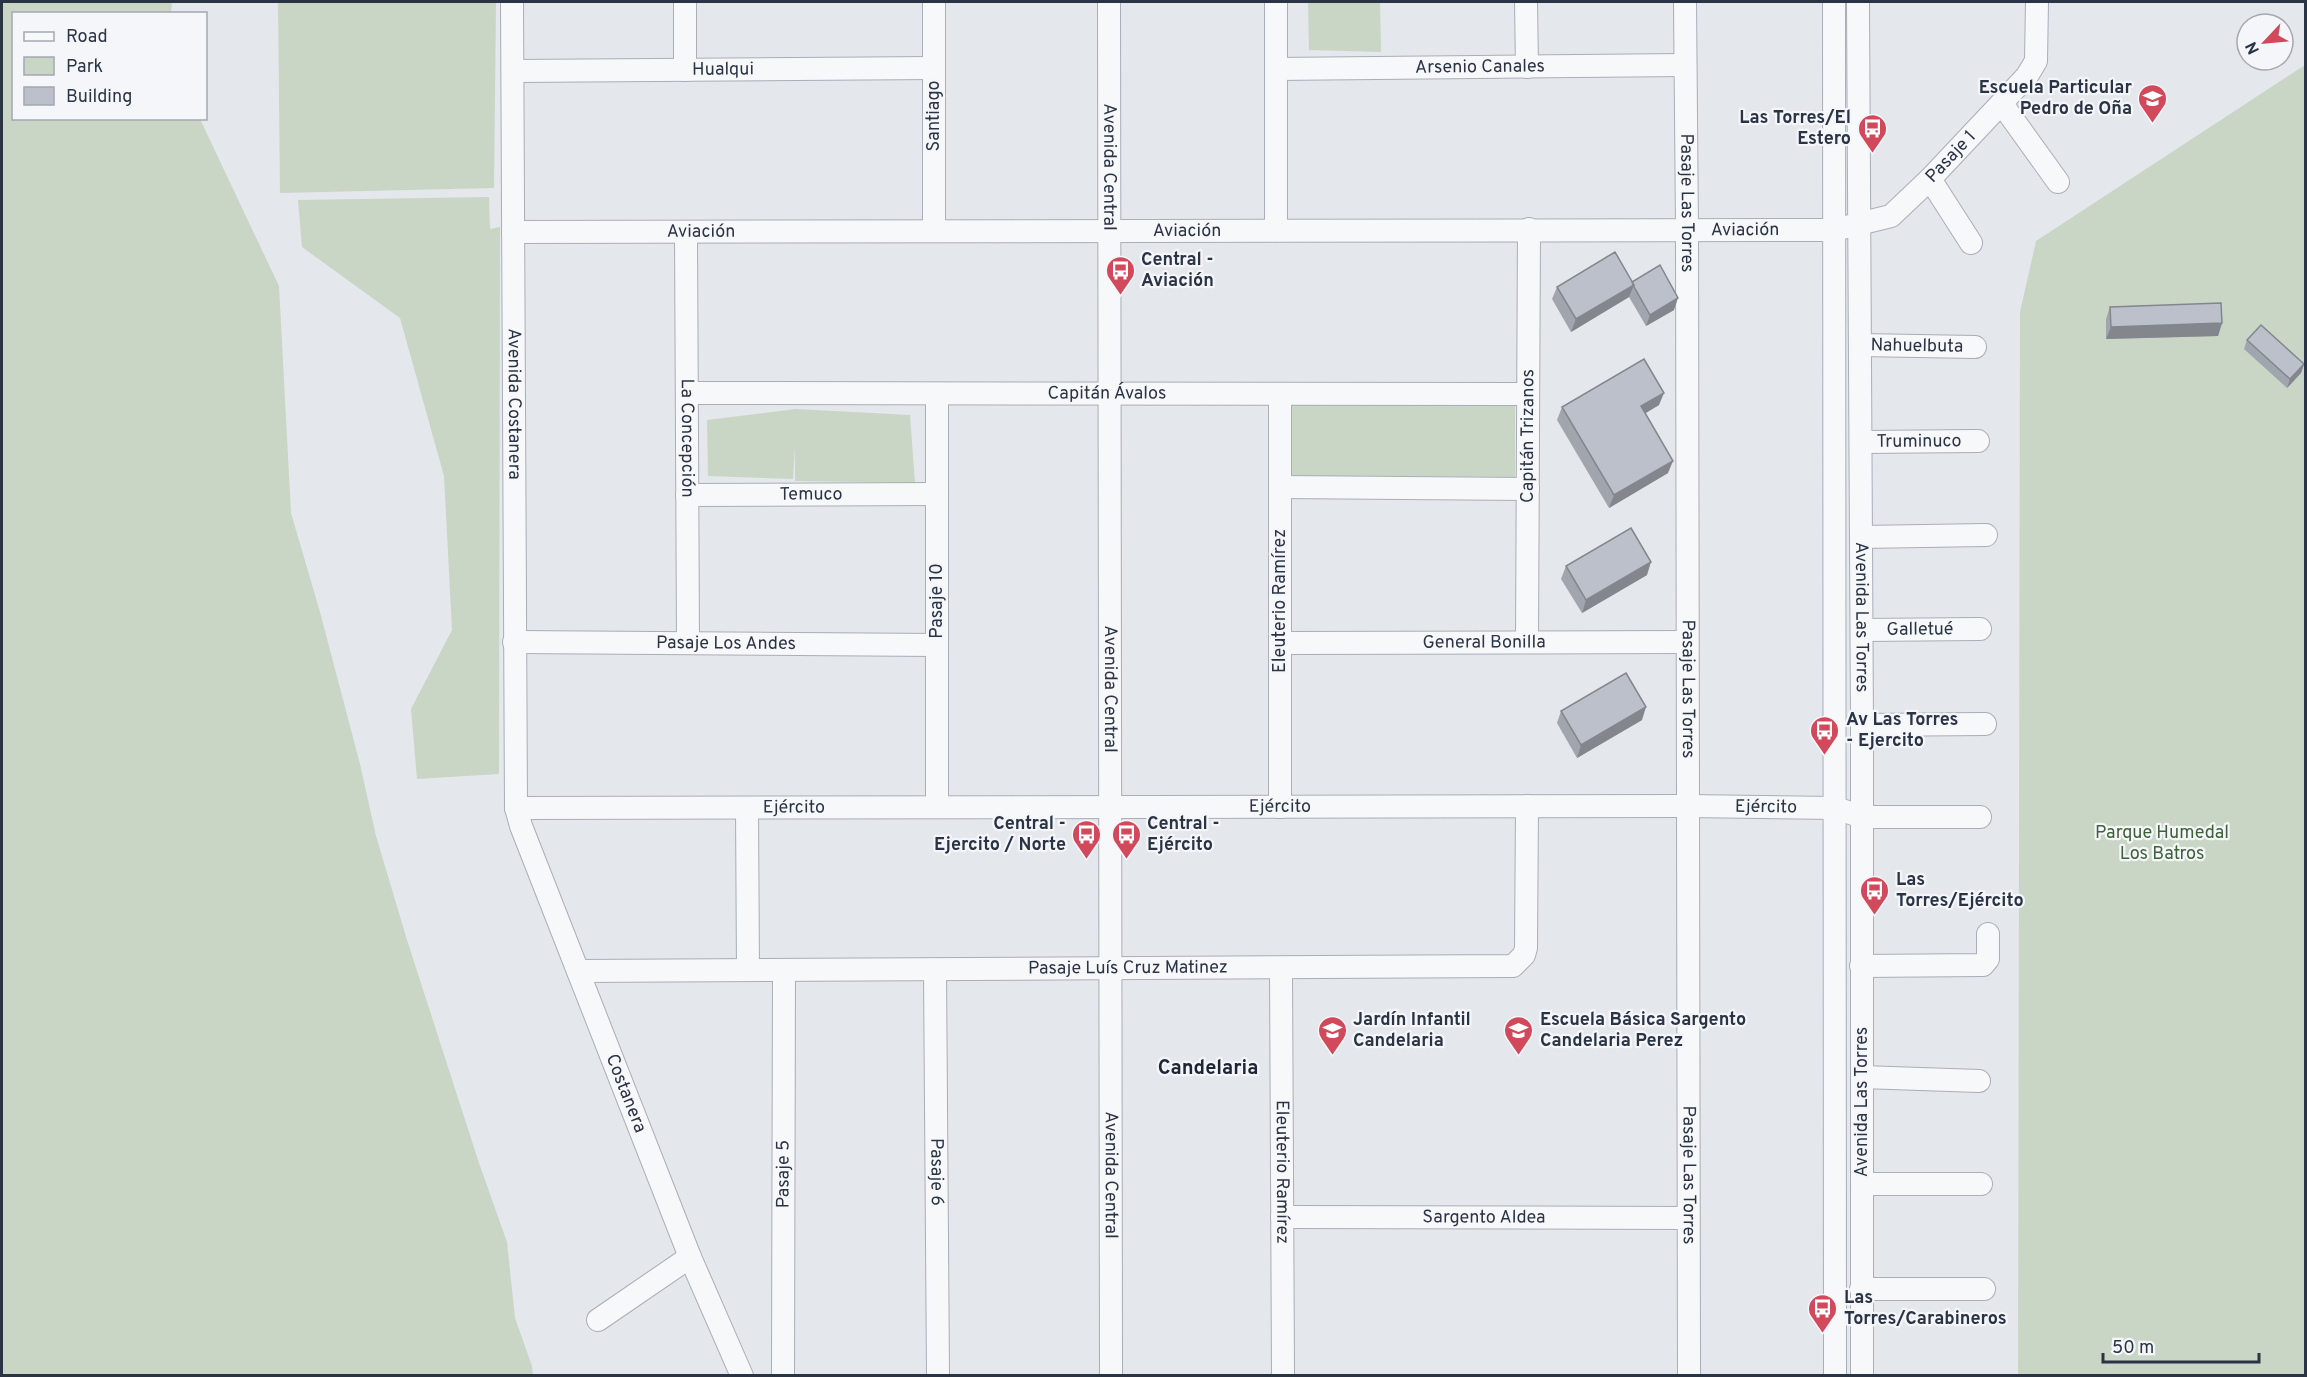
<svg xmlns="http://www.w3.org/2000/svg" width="2307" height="1377" font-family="Overpass,sans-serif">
<rect width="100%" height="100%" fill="#e4e7ec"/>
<g fill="#c9d6c5">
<polygon points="2,2 172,2 171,13 14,14 14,118 200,119 279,286 291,513 320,612 360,764 376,836 407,940 479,1163 507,1242 515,1318 532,1366 533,1375 2,1375"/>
<polygon points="278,2 496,2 494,188 280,193"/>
<polygon points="1308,2 1380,2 1381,52 1309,50"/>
<polygon points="2305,65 2305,1375 2018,1376 2020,312 2036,241"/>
<polygon points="489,197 490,229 500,227 499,774 417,779 411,709 452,630 444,476 400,318 302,247 298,200"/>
<polygon points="1291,404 1515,405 1515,477 1291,476"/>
<polygon points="796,409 910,415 915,483 795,481 795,447 793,479 708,476 707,420"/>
</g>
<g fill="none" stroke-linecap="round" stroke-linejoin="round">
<defs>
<g id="minor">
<path id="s1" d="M512,2l4,806 5,18 169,431 52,119"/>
<polyline points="685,2 685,70"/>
<polyline points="934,2 934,231"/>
<path id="s2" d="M1109,2l2,1374"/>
<polyline points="1526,2 1527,67"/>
<path id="s3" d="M1685,2l2,227 2,1147"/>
<polyline points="1834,2 1835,1376"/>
<path id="s4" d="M1858,2l4,723v651"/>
<path id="s5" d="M1276,69l409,-4"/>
<path id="s6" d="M513,71l421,-3"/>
<polyline points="2002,104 2058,182"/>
<polyline points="1930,179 1971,243"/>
<polyline points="1276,230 1276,2"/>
<path id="s7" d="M513,232l1321,-2 57,-14 39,-37 97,-103 9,-15 1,-59"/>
<path id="s8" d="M686,232l2,411"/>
<path id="s9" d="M1860,345l115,2"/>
<path id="s10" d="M687,393l841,1"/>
<polyline points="937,394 937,807"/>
<path id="s11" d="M1861,442l117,-1"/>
<polyline points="1280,487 1528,489"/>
<path id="s12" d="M687,495l250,-1"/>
<polyline points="1861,537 1986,535"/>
<path id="s13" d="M1862,630l118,-1"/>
<path id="s14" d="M514,642l423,3"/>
<path id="s15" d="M1527,642l2,-413"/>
<path id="s16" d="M1280,643l407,-1"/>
<polyline points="1862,725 1985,724"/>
<polyline points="1280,807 1280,394"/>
<path id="s17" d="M516,808l1171,-2 149,2 26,9h118"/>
<polyline points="747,808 748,970"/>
<polyline points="1861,966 1983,965 1988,959 1988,934"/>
<path id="s18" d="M1281,968l2,408"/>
<path id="s19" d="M935,970l3,406"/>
<path id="s20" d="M578,971l935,-5 11,-11 2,-7 1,-142"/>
<polyline points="1862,1077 1979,1081"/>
<polyline points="1862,1184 1981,1184"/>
<path id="s21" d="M1282,1217l406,1"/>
<polyline points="1861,1289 1984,1289"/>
<polyline points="598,1320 690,1257"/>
<path id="s22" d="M783,1376l1,-406"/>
</g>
</defs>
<use href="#minor" stroke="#a9aeb7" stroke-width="24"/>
<use href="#minor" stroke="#f7f8fa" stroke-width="22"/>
</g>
<g fill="#a1a5ae">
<polygon points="1632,282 1674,310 1646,326 1629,297 1571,332 1552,299 1557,287"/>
<polygon points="2110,307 2222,323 2218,336 2106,339 2106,319"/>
<polygon points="2247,340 2304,364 2301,373 2287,388 2244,349"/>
<polygon points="1659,405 1645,413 1668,473 1609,508 1557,420 1562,407"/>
<polygon points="1566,566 1647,575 1582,613 1561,579"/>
<polygon points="1561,711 1642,720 1577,758 1557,723"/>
</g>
<g fill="#83868d">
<polygon points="1634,285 1629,297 1571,332 1576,319"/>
<polygon points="1678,298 1674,310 1646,326 1650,315"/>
<polygon points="2222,323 2218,336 2106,339 2111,327"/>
<polygon points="2304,364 2301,373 2287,388 2290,379"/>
<polygon points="1664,393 1659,405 1636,419 1641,406"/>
<polygon points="1673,461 1668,473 1609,508 1614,495"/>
<polygon points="1651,562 1647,575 1582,613 1586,600"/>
<polygon points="1646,707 1642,720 1577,758 1581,745"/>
</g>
<g fill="#bbc0ca" stroke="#83868d" stroke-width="1.5">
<polygon points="1615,252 1634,285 1576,319 1557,287"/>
<polygon points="1660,265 1678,298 1650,315 1633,285 1634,285 1632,282"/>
<polygon points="2221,303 2222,323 2111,327 2110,307"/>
<polygon points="2261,325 2304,364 2290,379 2247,340"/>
<polygon points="1644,359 1664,393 1641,406 1673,461 1614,495 1562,407"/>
<polygon points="1631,528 1651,562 1586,600 1566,566"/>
<polygon points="1626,673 1646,707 1581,745 1561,711"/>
</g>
<defs>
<symbol id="school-pin" viewBox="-11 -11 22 30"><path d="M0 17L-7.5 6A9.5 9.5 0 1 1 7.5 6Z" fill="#d1495b" stroke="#f4f6f9"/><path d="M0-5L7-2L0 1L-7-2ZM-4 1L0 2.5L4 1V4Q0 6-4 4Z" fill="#fff"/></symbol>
<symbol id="bus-pin" viewBox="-11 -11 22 30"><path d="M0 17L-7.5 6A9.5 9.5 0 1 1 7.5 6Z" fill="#d1495b" stroke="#f4f6f9"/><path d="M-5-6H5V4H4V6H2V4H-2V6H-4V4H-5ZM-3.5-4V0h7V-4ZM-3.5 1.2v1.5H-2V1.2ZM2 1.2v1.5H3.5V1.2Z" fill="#fff"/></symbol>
</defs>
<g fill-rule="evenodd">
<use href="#school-pin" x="2136" y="82" width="33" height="45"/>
<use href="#bus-pin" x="1856" y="112" width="33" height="45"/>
<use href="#bus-pin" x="1104" y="254" width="33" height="45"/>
<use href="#bus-pin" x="1808" y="714" width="33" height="45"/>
<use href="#bus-pin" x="1070" y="818" width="33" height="45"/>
<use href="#bus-pin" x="1110" y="818" width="33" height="45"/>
<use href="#bus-pin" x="1858" y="874" width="33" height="45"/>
<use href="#school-pin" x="1316" y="1014" width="33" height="45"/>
<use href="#school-pin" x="1502" y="1014" width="33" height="45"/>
<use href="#bus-pin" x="1806" y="1292" width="33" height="45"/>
</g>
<g text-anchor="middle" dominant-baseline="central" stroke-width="4.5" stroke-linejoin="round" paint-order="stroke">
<g font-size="18" fill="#2b3445" stroke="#f4f6f9">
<text stroke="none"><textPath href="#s5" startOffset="204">Arsenio Canales</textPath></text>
<text stroke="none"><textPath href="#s6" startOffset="210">Hualqui</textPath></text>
<text transform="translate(934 116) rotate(-90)">Santiago</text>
<text stroke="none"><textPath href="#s7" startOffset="1464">Pasaje 1</textPath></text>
<text stroke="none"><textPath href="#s2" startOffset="165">Avenida Central</textPath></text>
<text stroke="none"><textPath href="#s3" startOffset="201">Pasaje Las Torres</textPath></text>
<text stroke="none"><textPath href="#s7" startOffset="1232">Aviación</textPath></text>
<text stroke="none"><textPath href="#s7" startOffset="674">Aviación</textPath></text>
<text stroke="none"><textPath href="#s7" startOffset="188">Aviación</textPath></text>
<text stroke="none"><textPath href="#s9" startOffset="57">Nahuelbuta</textPath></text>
<text stroke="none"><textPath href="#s10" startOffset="420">Capitán Ávalos</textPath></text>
<text stroke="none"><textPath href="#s1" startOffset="402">Avenida Costanera</textPath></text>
<text stroke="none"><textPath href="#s15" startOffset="206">Capitán Trizanos</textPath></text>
<text stroke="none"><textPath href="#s8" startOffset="206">La Concepción</textPath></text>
<text stroke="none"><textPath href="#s11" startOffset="58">Truminuco</textPath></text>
<text stroke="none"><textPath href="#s12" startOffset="124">Temuco</textPath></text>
<text transform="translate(937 601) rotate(-90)">Pasaje 10</text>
<text transform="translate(1280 601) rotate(-90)">Eleuterio Ramírez</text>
<text stroke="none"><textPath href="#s4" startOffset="615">Avenida Las Torres</textPath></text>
<text stroke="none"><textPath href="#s13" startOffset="58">Galletué</textPath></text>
<text stroke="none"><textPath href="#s14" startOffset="212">Pasaje Los Andes</textPath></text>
<text stroke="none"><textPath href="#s16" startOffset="204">General Bonilla</textPath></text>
<text stroke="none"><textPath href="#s3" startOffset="687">Pasaje Las Torres</textPath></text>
<text stroke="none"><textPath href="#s2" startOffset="687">Avenida Central</textPath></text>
<text stroke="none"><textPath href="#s17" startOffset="764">Ejército</textPath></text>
<text stroke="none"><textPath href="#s17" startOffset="1250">Ejército</textPath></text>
<text stroke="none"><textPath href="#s17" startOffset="278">Ejército</textPath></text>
<text stroke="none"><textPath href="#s20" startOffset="550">Pasaje Luís Cruz Matinez</textPath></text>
<text stroke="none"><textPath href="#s1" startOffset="1112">Costanera</textPath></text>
<text transform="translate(1862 1102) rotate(-90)">Avenida Las Torres</text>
<text stroke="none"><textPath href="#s18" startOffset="204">Eleuterio Ramírez</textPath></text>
<text stroke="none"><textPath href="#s22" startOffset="202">Pasaje 5</textPath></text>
<text stroke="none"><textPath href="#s19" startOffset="202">Pasaje 6</textPath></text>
<text stroke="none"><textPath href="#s2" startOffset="1173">Avenida Central</textPath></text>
<text stroke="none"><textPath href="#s3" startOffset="1173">Pasaje Las Torres</textPath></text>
<text stroke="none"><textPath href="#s21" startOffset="202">Sargento Aldea</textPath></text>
</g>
<g font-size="18" font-weight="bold" fill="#2b3445" stroke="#f4f6f9" text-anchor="start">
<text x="2132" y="88" text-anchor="end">Escuela Particular<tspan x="2132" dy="21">Pedro de Oña</tspan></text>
<text x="1851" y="118" text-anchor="end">Las Torres/El<tspan x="1851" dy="21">Estero</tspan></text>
<text x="1141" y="260">Central -<tspan x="1141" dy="21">Aviación</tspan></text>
<text x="1846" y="720">Av Las Torres<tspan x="1846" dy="21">- Ejercito</tspan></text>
<text x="1066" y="824" text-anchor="end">Central -<tspan x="1066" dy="21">Ejercito / Norte</tspan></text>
<text x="1147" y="824">Central -<tspan x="1147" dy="21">Ejército</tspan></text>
<text x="1896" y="880">Las<tspan x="1896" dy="21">Torres/Ejército</tspan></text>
<text x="1353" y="1020">Jardín Infantil<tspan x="1353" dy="21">Candelaria</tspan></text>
<text x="1540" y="1020">Escuela Básica Sargento<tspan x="1540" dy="21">Candelaria Perez</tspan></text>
<text x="1844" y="1298">Las<tspan x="1844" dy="21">Torres/Carabineros</tspan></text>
</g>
<g font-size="18" fill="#3f6138" stroke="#f4f6f9">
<text x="2162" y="833">Parque Humedal<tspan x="2162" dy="21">Los Batros</tspan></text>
</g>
<g font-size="20" font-weight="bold" fill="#1d2536" stroke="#f4f6f9">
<text x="1208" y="1069">Candelaria</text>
</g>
</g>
<rect width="2307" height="1377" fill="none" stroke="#2b3445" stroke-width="6"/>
<rect x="12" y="12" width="195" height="108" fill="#f4f6f9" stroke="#a4a8b1" stroke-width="1.5"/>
<rect x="24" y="32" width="30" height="9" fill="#f7f8fa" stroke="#a4a8b1" stroke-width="1.5"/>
<text x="66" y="42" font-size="18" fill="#2b3445">Road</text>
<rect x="24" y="57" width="30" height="18" fill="#c9d6c5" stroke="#a4a8b1" stroke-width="1.5"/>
<text x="66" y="72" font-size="18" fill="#2b3445">Park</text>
<rect x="24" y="87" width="30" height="18" fill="#bbc0ca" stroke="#a4a8b1" stroke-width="1.5"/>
<text x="66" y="102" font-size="18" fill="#2b3445">Building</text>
<g transform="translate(2265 42) rotate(244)"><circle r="28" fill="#f4f6f9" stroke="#a4a8b1" stroke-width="1.5"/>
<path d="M0-4.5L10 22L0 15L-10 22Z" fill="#d1495b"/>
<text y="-9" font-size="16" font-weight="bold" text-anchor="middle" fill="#2b3445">N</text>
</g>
<path d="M2103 1353v9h156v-9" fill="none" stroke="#2b3445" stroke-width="3"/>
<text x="2112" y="1353" font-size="18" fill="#2b3445" stroke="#f4f6f9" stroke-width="4.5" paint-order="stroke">50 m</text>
</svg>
